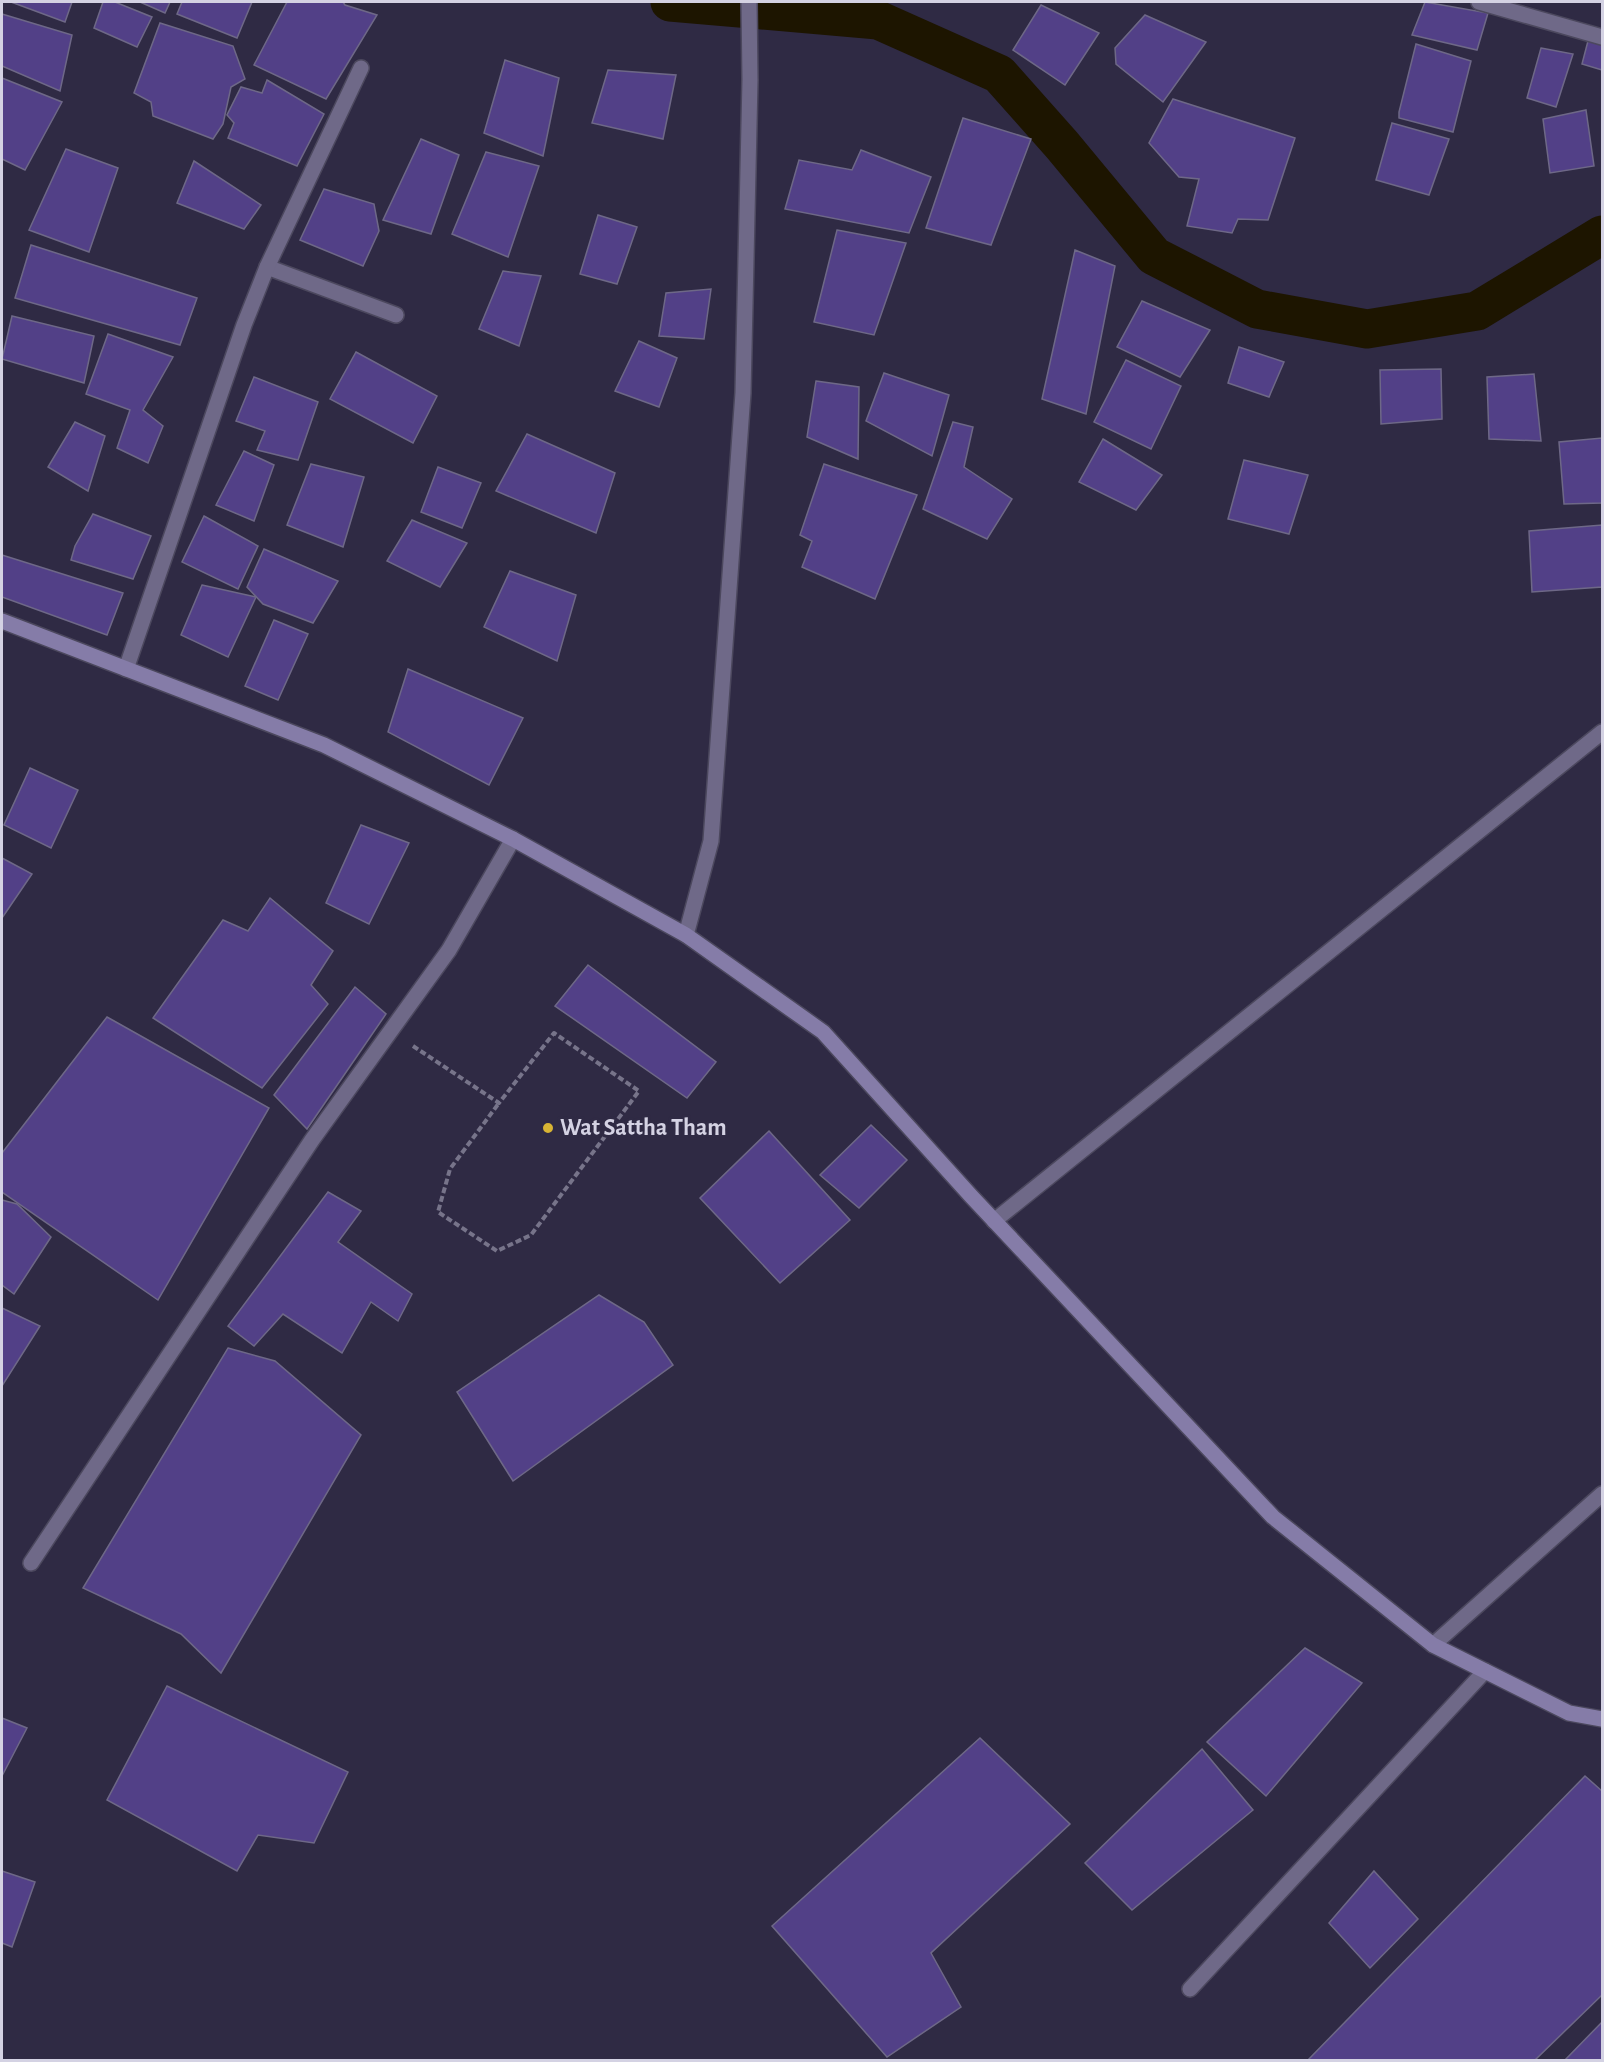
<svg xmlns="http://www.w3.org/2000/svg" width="1604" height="2062" font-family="'Alegreya Sans',sans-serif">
<rect width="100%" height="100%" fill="#2f2a44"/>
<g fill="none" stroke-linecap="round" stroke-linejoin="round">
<polyline stroke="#1d1500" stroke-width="39" points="670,2 878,20 999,74 1062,145 1154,256 1257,309 1367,329 1477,311 1602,235"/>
</g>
<g fill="#524087" stroke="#6e6887" stroke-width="1.5">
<polygon points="11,2 72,2 65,22"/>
<polygon points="103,2 115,2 152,17 137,47 94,28"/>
<polygon points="140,2 170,2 165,13"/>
<polygon points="182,2 252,2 237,38 177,14"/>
<polygon points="287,2 343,2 345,5 377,15 326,99 254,65"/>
<polygon points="1425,2 1488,13 1477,50 1412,35"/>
<polygon points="1041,5 1099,33 1065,85 1013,50"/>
<polygon points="2,14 72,35 60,91 2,66"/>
<polygon points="1145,15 1206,42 1163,102 1116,64 1115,48"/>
<polygon points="160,23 233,46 245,79 231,87 223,124 213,139 153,116 151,102 134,93"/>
<polygon points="1588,41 1602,44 1602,70 1582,64"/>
<polygon points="1416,44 1471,61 1453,132 1399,118 1399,112"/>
<polygon points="1541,48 1573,54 1556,107 1527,98"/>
<polygon points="505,60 559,78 543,156 484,133"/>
<polygon points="608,70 676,75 663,139 592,123"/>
<polygon points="2,78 62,102 25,170 2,159"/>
<polygon points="267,80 324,114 297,166 228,138 234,123 227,115 241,87 262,93"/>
<polygon points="1173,99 1295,138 1268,220 1238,219 1232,233 1187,226 1199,179 1179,177 1149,143"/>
<polygon points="1586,110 1594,166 1550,173 1543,119"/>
<polygon points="963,118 1031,139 991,245 926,228"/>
<polygon points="1392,123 1449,139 1429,195 1376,180"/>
<polygon points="421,139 459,155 431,234 383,220"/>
<polygon points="66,149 118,168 89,252 29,230"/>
<polygon points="861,150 931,177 909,233 785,209 799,160 852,170"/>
<polygon points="486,152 539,166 508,257 452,234"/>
<polygon points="194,161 261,205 244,229 177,203"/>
<polygon points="324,189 374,204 379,231 363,266 300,240"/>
<polygon points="598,215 637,227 617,284 580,274"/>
<polygon points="837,230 906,243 874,335 814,322"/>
<polygon points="31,245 197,298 180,345 15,298"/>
<polygon points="1075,250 1115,266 1086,414 1042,399"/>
<polygon points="503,271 541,276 519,346 479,329"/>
<polygon points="711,289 704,339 659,336 666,293"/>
<polygon points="1142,301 1210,330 1180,377 1117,347"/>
<polygon points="12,316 94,336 84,383 2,359"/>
<polygon points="108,334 173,357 143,410 163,426 148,463 117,448 130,410 86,394"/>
<polygon points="639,341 677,358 659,407 615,391"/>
<polygon points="1239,347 1284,362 1269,397 1228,383"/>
<polygon points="356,352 437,396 413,443 330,399"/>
<polygon points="1126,360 1181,386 1151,449 1094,422"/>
<polygon points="1441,369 1442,419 1381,424 1380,370"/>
<polygon points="884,373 949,395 932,456 866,421"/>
<polygon points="1534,374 1541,441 1489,439 1487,377"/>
<polygon points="254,377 318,402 298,460 257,450 265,431 236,421"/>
<polygon points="816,381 859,387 858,459 807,437"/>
<polygon points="75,422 105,436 88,491 48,467"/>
<polygon points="953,422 973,427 964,467 1012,499 987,539 923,509"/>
<polygon points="527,434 615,473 596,533 496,491"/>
<polygon points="1602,438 1602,503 1564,504 1559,442"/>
<polygon points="1103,439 1162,475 1136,510 1079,482"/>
<polygon points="244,451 274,465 254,521 216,505"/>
<polygon points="1244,460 1308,475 1289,534 1228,519"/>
<polygon points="311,464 364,477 343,547 287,525"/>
<polygon points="824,464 917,495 875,599 802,567 812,541 800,535"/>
<polygon points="438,467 481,483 462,528 421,512"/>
<polygon points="93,514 151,536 133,579 71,560 75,546"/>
<polygon points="204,516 258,546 238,589 182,562"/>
<polygon points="412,520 467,543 440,587 387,561"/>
<polygon points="1602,525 1602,587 1532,592 1529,531"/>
<polygon points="264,549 338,581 313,623 263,604 247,587"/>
<polygon points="2,555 123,593 107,635 2,597"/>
<polygon points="510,571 576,595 557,661 484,627"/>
<polygon points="202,585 256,597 228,657 181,635"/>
<polygon points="274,620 308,634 278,700 245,686"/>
<polygon points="408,669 523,718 489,785 388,732"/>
<polygon points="30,768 78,790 51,848 4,825"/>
<polygon points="361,825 409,843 369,924 326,903"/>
<polygon points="2,858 32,874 2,918"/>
<polygon points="270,898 333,951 311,985 328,1004 262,1088 153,1018 223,920 248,931"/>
<polygon points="588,965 716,1062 687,1098 555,1006"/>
<polygon points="355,987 386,1014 307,1129 274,1095"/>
<polygon points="107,1017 269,1108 158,1300 2,1192 2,1153"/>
<polygon points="871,1125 907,1160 859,1208 820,1175"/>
<polygon points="769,1131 850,1220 780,1283 700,1198"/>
<polygon points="328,1192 361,1211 338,1242 412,1294 398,1321 371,1302 342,1353 283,1314 254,1346 228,1326"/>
<polygon points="2,1200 17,1204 51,1237 14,1294 2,1285"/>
<polygon points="599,1295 644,1322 673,1365 513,1481 457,1392"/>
<polygon points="2,1308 40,1326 2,1386"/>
<polygon points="228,1348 275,1361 361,1435 221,1673 181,1634 83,1588"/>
<polygon points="1305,1648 1362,1683 1266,1796 1207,1742"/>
<polygon points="167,1686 348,1772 314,1843 258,1835 237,1871 107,1800"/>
<polygon points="2,1718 27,1728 2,1776"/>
<polygon points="980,1738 1070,1824 931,1953 961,2007 887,2057 772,1926"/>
<polygon points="1202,1749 1253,1810 1132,1910 1085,1863"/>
<polygon points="1585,1776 1602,1791 1602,1995 1535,2060 1308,2060"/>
<polygon points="2,1871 35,1882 12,1947 2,1943"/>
<polygon points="1374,1871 1418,1919 1370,1968 1329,1923"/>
<polygon points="1602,2022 1602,2060 1565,2060"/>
</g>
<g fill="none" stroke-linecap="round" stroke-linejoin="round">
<defs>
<polyline id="lane" points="31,1563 312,1140 449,950 513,839"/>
<g id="street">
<polyline points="1479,2 1602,37"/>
<polyline points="267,267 396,315"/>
<polyline points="126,669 244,325 267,267 361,68"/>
<polyline points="686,935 711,841 743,393 750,80 749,2"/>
<polyline points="994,1221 1602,732"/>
<polyline points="1433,1645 1602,1494"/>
<polyline points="1190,1989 1485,1671"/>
</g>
<polyline id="secondary" points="2,621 324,745 513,839 686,935 823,1032 971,1196 1273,1517 1433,1645 1569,1713 1602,1719"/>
</defs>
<use href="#lane" stroke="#4c485e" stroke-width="18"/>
<use href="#street" stroke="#4c485e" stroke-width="18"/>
<use href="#secondary" stroke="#4c485e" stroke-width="18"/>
<polyline stroke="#77748a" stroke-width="4" stroke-dasharray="6 3" stroke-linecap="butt" points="413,1046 499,1103 554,1033 639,1091 531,1235 497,1251 438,1212 450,1169 499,1103"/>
<use href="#lane" stroke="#6f6988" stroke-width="15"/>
<use href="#street" stroke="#6f6988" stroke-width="15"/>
<use href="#secondary" stroke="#857ca8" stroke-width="15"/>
</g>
<circle fill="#d8b434" stroke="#2f2a44" stroke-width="2" cx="548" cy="1128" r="6"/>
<g text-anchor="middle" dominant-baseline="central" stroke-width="6" stroke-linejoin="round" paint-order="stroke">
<g font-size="24" font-weight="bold" fill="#d4d2e3" stroke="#2f2a44" text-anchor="start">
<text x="560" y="1128">Wat Sattha Tham</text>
</g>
</g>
<rect width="1604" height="2062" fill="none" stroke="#d4d2e3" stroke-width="6"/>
</svg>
